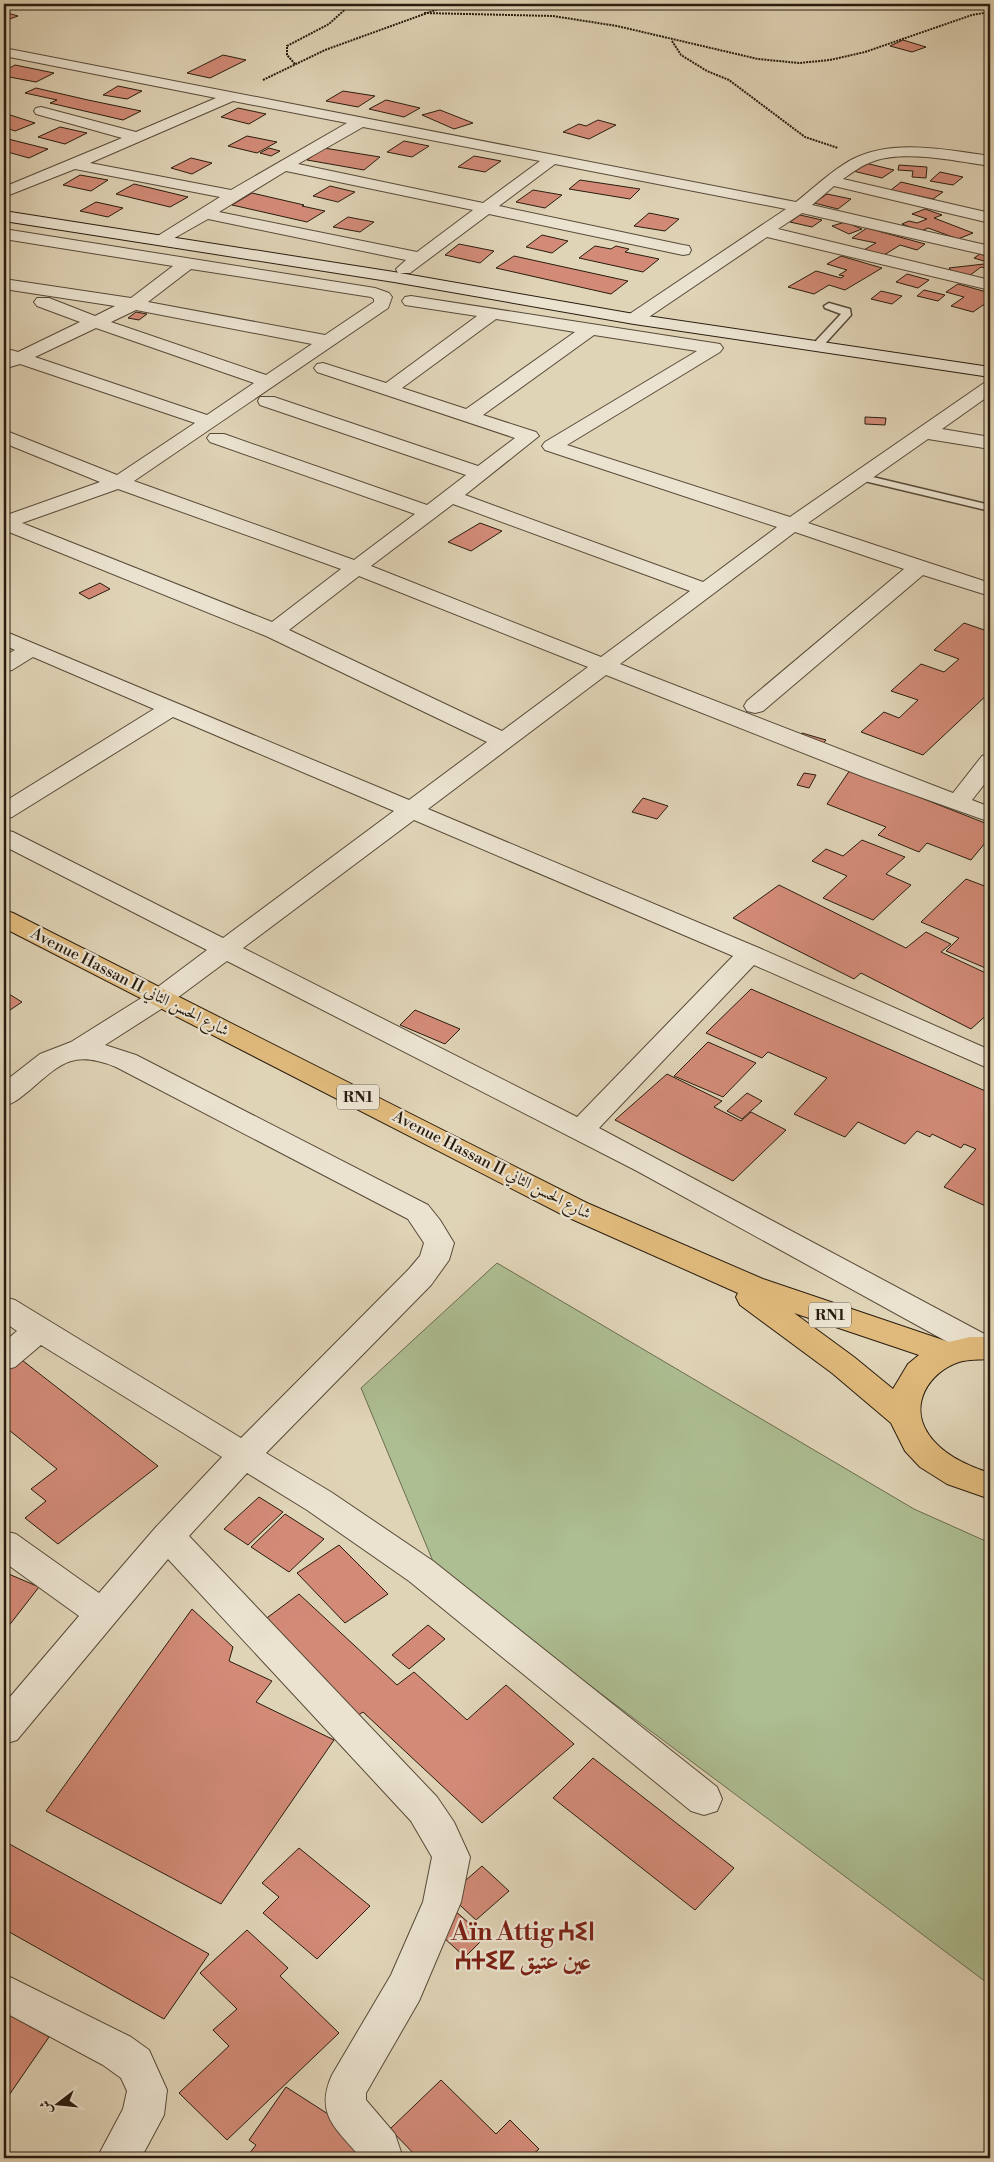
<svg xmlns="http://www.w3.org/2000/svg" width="994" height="2162" font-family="'Libre Bodoni',Amiri,'Noto Sans Tifinagh',serif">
<rect width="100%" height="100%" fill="#e0d4b7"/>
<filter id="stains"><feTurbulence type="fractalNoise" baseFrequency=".004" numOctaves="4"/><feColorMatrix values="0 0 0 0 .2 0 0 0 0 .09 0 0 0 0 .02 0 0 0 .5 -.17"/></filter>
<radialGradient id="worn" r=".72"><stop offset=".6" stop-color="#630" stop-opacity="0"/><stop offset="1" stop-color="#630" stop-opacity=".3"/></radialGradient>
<polygon fill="#adbe92" stroke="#6b6d50" points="497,1263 914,1509 990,1543 990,1985 437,1571 361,1388"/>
<g fill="#d38b78" stroke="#291c0e">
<polygon points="4,12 18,16 4,21"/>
<polygon points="903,40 926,47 912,52 890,46"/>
<polygon points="223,55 246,60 210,78 187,73"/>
<polygon points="15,65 54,73 36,82 4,76 4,71"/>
<polygon points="118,86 142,91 127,99 103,95"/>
<polygon points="36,88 88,100 141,111 123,120 50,103 57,100 25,93"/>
<polygon points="343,91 375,96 358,107 326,101"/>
<polygon points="386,100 420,108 404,117 369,109"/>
<polygon points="238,108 266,114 249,124 221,117"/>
<polygon points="440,110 473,123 454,129 422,115"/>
<polygon points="4,113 35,123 15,131 4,127"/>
<polygon points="598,120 616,125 589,139 563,132 579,124 586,126"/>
<polygon points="60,127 87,133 65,144 38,137"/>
<polygon points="247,136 277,142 257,153 228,146"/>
<polygon points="4,138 48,149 29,158 4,151"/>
<polygon points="404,141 429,146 412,157 387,152"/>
<polygon points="269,148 280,151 271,156 260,153"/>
<polygon points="324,148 380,157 364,170 307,160"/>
<polygon points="474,156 501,161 485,172 458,167"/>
<polygon points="191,158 212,163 192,174 171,168"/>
<polygon points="865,163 894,170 882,178 853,171"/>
<polygon points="899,165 927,167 926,178 912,177 913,171 898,170"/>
<polygon points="940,172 963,177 953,185 930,181"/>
<polygon points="80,175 108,180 91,191 63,185"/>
<polygon points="580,180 640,189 630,199 569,189"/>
<polygon points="901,182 943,192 933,199 891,190"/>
<polygon points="134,184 188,197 170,207 116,194"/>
<polygon points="330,186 355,192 338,202 313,196"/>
<polygon points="533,190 562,195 545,208 516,202"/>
<polygon points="252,193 304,205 302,206 325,211 307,222 232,205"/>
<polygon points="827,194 851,199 838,209 814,203"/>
<polygon points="96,202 123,208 108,217 80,211"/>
<polygon points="925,209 942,215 934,218 973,233 958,239 928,228 921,231 902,224 909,221 917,223 927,219 912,214"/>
<polygon points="649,213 679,219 665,231 634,226"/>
<polygon points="800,215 822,220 812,227 790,222"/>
<polygon points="348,217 374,222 360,232 333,227"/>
<polygon points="845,222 862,229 849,234 832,226"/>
<polygon points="867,228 925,244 917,250 900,245 881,257 862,251 876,243 852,238"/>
<polygon points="542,235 568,241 552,253 526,247"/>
<polygon points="459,244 494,251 480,263 445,255"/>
<polygon points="595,246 611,249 616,246 629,249 625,252 659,259 643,272 579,258"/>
<polygon points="980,254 990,257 990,269 981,267 969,276 952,271 949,268 984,264 987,262 974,258"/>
<polygon points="514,256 628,281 611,294 496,268"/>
<polygon points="841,256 882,268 845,290 829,285 814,294 788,287 816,271 841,278 844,276 839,275 847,270 827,264"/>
<polygon points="907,274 929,280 918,288 896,282"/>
<polygon points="958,284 990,293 990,307 983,305 973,312 951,306 964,297 946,292"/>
<polygon points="924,290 945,295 938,301 917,296"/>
<polygon points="881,291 902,296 892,304 871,299"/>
<polygon points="136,312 147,314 139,320 128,318"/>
<polygon points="865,417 886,418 885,425 865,424"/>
<polygon points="480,523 502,531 471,551 448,542"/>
<polygon points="100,583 110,589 89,599 79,593"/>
<polygon points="964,623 990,632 990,692 923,755 861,732 884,712 899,718 918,700 891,691 921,664 944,672 959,659 934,650"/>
<polygon points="802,733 826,740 819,748 795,740"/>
<polygon points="850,770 990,825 990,837 971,860 927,843 919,852 878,835 886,827 827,804"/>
<polygon points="804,773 816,775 809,788 797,785"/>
<polygon points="643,798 668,806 657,819 632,812"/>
<polygon points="862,840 905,857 886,874 911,885 873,920 823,898 847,876 812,861 826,849 843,856"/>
<polygon points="966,879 990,888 990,970 946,951 959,938 921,922"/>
<polygon points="779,885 906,948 926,932 951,944 941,952 990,975 990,1012 971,1029 861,973 854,979 733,918"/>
<polygon points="751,989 990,1093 990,1208 944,1187 976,1149 964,1144 961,1148 932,1134 930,1137 917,1131 905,1144 858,1122 845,1137 794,1114 827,1078 768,1052 762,1058 706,1033"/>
<polygon points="4,991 22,1002 4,1014"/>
<polygon points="415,1010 460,1029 445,1044 400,1025"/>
<polygon points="708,1042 756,1063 723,1097 674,1076"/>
<polygon points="667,1074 722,1101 714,1107 741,1121 751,1112 786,1130 733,1181 615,1120"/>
<polygon points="747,1093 762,1101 742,1119 727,1111"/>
<polygon points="18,1357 158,1466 58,1544 25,1518 46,1501 31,1489 57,1469 4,1426 4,1367"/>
<polygon points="259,1497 283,1512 248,1545 224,1529"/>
<polygon points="285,1514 324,1539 289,1572 251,1547"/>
<polygon points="339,1545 388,1594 345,1623 297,1573"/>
<polygon points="4,1572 39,1587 4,1632"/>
<polygon points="299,1594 397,1685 414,1672 467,1720 506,1685 574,1744 482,1823 363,1712 354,1718 256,1626"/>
<polygon points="192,1609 233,1647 229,1661 272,1681 256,1702 334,1740 221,1904 46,1811"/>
<polygon points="428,1625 445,1639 409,1669 392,1655"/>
<polygon points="593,1758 734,1868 695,1910 553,1798"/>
<polygon points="4,1841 209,1954 164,2019 4,1929"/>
<polygon points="299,1848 370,1906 317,1959 263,1913 279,1897 262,1883"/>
<polygon points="482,1866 509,1891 476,1920 449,1895"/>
<polygon points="454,1910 485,1937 465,1957 434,1929"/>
<polygon points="247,1930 288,1968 280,1976 339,2033 227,2140 179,2093 229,2046 213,2030 237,2009 200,1973"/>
<polygon points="4,2012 49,2037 5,2101 4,2100"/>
<polygon points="441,2080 496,2134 510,2120 539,2149 529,2158 418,2158 390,2129"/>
<polygon points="286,2087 367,2139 354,2158 246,2158 256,2145 249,2140"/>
</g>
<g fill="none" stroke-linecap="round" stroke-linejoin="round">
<defs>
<g id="lane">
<polygon points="829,303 850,309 851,315 821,348 813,348 813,344 841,314 825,308 824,306"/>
<polygon points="860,474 990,505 990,511 856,479 854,477"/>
</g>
<g id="street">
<path d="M4,48l792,154c18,-14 35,-31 55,-42 41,-22 95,-10 139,-4v10c-34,-5 -84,-16 -116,-5 -12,4 -21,11 -31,18l147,34v10l-156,-37 -22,19 178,41v10l-188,-43 -24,16 212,51v10l-223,-53 -127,86h-12l-3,-4 3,-4 158,-106 -231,-45 -56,42 184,39 6,1 2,4 -2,4 -6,1 -194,-41 -79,59h-12l-2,-4 10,-9 -198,-41 -46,26 -6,-2 -2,-3 2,-3 64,-40 -145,-28 -71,28v-10l118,-49 -86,-24 -2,-3 2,-3 5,-1 95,25 80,-34 -212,-42zM233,101l114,22 -116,67 -141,-27zM363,127l177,34 -57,42 -185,-39zM286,171l187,39 -56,42 -198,-40z"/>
<path d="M4,229l371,59 14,5 3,4 -4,11 -254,173 220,79 61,-46 -205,-72 -3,-4 3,-4h14l203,71 39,-30 -206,-70 -2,-4 2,-4h14l204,69 37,-28 -198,-66 -3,-4 3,-4 6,-1 63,20 91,-67 -72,-11 -3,-4 3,-4 6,-1 309,48 3,4 -3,4 -153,93 223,72 194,-134 6,-1v13l-48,34 48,8v12l-62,-10 -120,84 182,60v13l-67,-21 -160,136 -8,2 -8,-2 -3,-5 3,-5 157,-132 -109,-37 -175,132 333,129 29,-37 8,-2v23l-18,23 18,7v15l-126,-45 -258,-102 -178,134 331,139 231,102v19l-236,-104 -155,163 391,209v21l-6,1 -11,-3 -336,-185 -410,-210 -58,43 -64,41 31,10 292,150 12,15 14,23 -5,17 -18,25 -165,168 65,39 102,69 284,226 5,12 -5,12 -13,4 -13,-4 -282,-230 -102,-71 -60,-37 -58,63 248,261 17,25 16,35 -9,45 -42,99 -53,92v7l29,34 8,24h-42c-24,-29 -47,-43 -29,-83l59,-100 32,-73 9,-45 -21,-36 -243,-262 -151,181 -13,4v-40l75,-88 -75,-54v-31l12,3 83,59 57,-66 66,-70 -181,-112 -26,22 -11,3v-28l13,-11 -13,-9v-25l11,3 226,138 168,-169 11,-13 4,-13 -16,-24 -292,-152c-42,-17 -54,-5 -86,23 -9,7 -15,13 -26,16v-24l36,-28 31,-12 80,-50 56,-42 -203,-104v-16l9,2 210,106 171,-127 -221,-94 -161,100 -8,2v-17l150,-93 -121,-52 -21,13 -8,2v-16l11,-6 -11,-5v-14l405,169 78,-58 -221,-106 -262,-106v-14l96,-34 -96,-39v-13l113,45 78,-52 -175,-59 -10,3 -6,-1v-18l14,4 62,-30 -43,-16 -3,-4 3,-4h12l46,18 20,-10 -111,-17v-10l127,19 42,-32 -169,-27zM191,269l180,28 3,2v3l-49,33 -177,-33zM136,310l176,34 -46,31 -155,-53zM496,319l79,13 -109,77 -64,-21zM96,328l158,55 -47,32 -172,-58zM594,335l103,16 -152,91 -3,4 3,4 232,77 -74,55 -238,-87 74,-59 -3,-4 -53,-17zM118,489l223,80 -69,53 -250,-99zM453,504l237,87 -89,66 -230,-91zM359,576l229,91 -86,64 -213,-101zM414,820l319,136 -156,161 -334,-169z"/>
<polygon points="4,1974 131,2037 149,2050 167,2090 164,2115 141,2158 97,2158 123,2109 127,2091 121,2078 103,2065 4,2012"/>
</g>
<polygon id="secondary" points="4,211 394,272 634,314 990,367 990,377 634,324 394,282 4,221"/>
<path id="primary" d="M4,910l9,3 574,290 176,76 186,63 21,-5h20v22c-10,1 -21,0 -31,3 -30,10 -51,43 -30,73 14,20 39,31 61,38v26l-43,-15 -27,-17 -15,-16 -14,-28 -59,-50 -92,-68 -4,-8 2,-4 -171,-76 -563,-289zM794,1313l125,42 -11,9 -15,25 -39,-32z"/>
</defs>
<use href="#lane" stroke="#574a38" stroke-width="3"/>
<use href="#street" stroke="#574a38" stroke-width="2"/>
<use href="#secondary" stroke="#291c0e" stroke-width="2"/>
<use href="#primary" stroke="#291c0e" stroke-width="2"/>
<g stroke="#291c0e" stroke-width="2" stroke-dasharray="2 1" stroke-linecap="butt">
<polyline points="424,13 553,16 617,26 758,59 799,63 830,60 865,52 972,15 990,12"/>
<polyline points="672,41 681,55 707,71 729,80 805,137 838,148"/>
<polyline points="295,64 287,55 287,46 329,24 351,4"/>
<polyline points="263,80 325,50 452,4"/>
</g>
<use href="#lane" fill="#ebe3d0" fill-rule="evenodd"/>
<use href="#street" fill="#ebe3d0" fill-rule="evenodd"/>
<use href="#secondary" fill="#ebe3d0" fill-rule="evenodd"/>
<use href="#primary" fill="#e0ba7c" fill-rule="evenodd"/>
</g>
<g text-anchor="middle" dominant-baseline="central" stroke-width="4.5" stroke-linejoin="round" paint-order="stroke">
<g fill="#ebe3d0" stroke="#635848" stroke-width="1">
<rect x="337" y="1084.5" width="42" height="25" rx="4"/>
<rect x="809" y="1302.5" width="42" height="25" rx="4"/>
</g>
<g font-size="15" font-weight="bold" fill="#291c0e">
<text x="358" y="1097">RN1</text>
<text x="830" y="1315">RN1</text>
</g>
<g font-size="16" fill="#291c0e" stroke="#ebe3d0">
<text transform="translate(130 982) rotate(27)">Avenue Hassan II شارع الحسن الثاني</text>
<text transform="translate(492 1165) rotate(27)">Avenue Hassan II شارع الحسن الثاني</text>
</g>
<g font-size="25" font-weight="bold" fill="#7a1f14" stroke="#ebe3d0">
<text x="523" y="1932">Aïn Attig ⵄⵉⵏ<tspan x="523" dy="29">ⵄⵜⵉⵇ عين عتيق</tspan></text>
</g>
</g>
<rect width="994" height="2162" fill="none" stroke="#e0d4b7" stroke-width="20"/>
<rect x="5" y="5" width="984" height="2152" fill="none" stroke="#291c0e" stroke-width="2.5"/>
<rect x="10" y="10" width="974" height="2142" fill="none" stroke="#291c0e"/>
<g transform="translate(58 2104) rotate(254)" stroke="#ebe3d0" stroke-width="4" paint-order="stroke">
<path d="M0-4L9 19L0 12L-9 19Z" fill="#291c0e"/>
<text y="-8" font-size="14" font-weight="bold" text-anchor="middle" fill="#291c0e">ش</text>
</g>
<rect width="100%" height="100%" filter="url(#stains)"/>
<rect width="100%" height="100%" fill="url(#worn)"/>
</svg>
